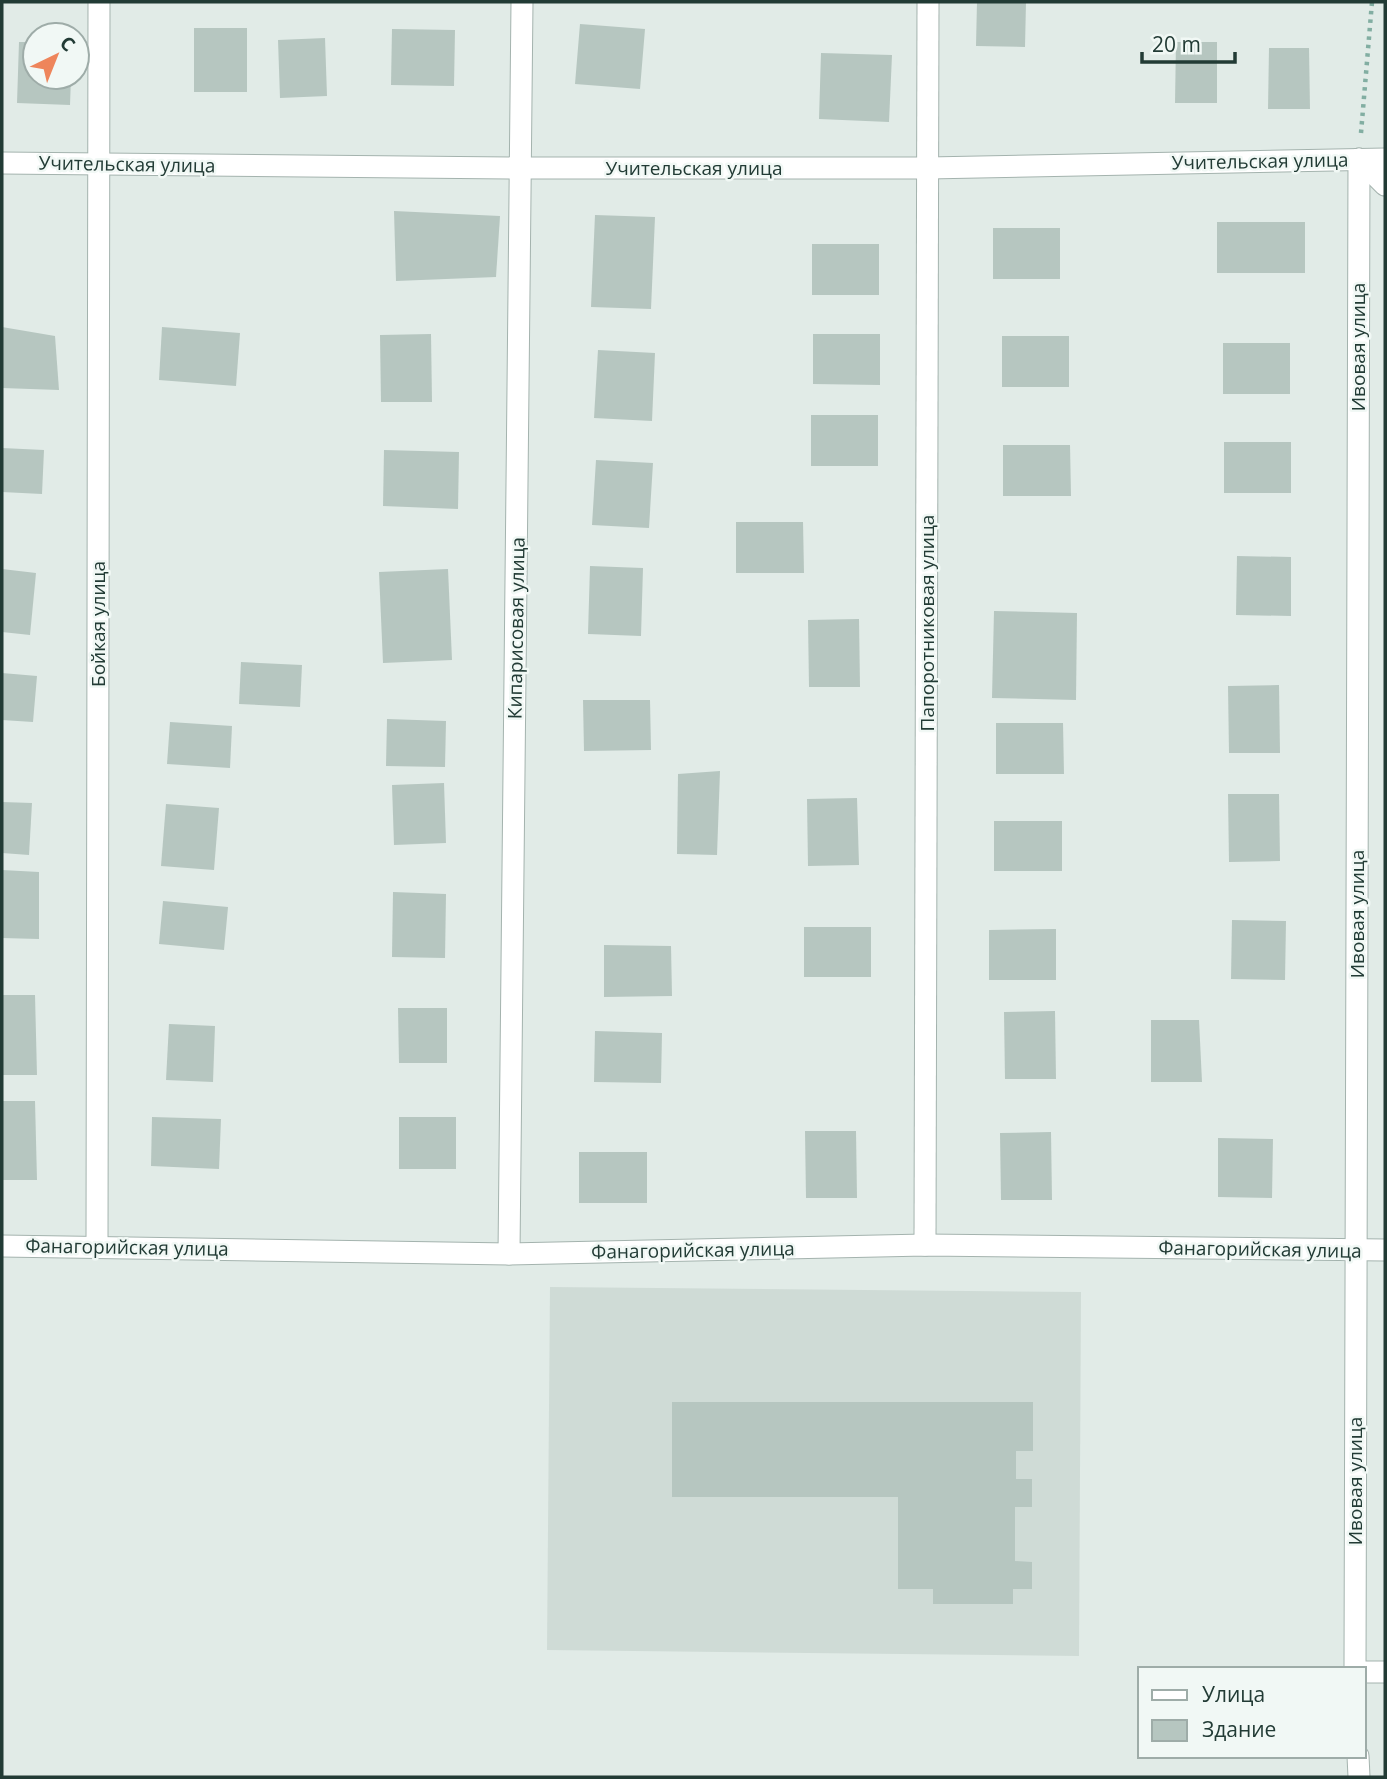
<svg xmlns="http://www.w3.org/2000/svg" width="1387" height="1779" font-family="'Open Sans',sans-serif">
<rect width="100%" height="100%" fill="#e1ebe7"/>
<polygon fill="#cfdbd6" points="550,1287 1081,1292 1079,1656 547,1650"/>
<g fill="#b6c6c0">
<polygon points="977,2 1026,2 1025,47 976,46"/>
<polygon points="580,24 645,29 640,89 575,84"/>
<rect x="194" y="28" width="53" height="64"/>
<polygon points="392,29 455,30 454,86 391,85"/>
<polygon points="325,38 327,96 280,98 278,40"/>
<polygon points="19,42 35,42 35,77 71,77 70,105 17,103"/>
<polygon points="1176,42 1217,42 1217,103 1175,103"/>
<polygon points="1269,48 1309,48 1310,109 1268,109"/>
<polygon points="821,53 892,55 889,122 819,119"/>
<polygon points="394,211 500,216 496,277 396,281"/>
<polygon points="595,215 655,217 651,309 591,307"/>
<rect x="1217" y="222" width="88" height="51"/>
<rect x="993" y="228" width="67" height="51"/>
<rect x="812" y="244" width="67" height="51"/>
<polygon points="2,327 55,336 59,390 2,388"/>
<polygon points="162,327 240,333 236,386 159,380"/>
<polygon points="431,334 432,402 381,402 380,335"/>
<polygon points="813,334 880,334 880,385 813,384"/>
<rect x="1002" y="336" width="67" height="51"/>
<rect x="1223" y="343" width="67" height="51"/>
<polygon points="598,350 655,353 652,421 594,418"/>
<rect x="811" y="415" width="67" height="51"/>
<rect x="1224" y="442" width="67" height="51"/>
<polygon points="1003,445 1070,445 1071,496 1003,496"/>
<polygon points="2,448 44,450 42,494 2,492"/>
<polygon points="384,450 459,452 458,509 383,506"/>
<polygon points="596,460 653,463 649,528 592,525"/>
<polygon points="736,522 803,522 804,573 736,573"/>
<polygon points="1237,556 1291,557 1291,616 1236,615"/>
<polygon points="590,566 643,568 641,636 588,634"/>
<polygon points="2,569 36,573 30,635 2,632"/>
<polygon points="448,569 452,660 383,663 379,572"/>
<polygon points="994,611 1077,613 1076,700 992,698"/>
<polygon points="859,619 860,687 809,687 808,620"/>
<polygon points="241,662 302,665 300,707 239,704"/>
<polygon points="2,673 37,676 33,722 2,720"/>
<polygon points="1279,685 1280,753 1229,753 1228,686"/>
<polygon points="583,700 650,700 651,750 584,751"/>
<polygon points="387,719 446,721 445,767 386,766"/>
<polygon points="170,722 232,726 230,768 167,764"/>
<polygon points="996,723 1063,723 1064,774 996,774"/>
<polygon points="720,771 717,855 677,854 678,774"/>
<polygon points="444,783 446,843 394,845 392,785"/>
<polygon points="1228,794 1279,794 1280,861 1229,862"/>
<polygon points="857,798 859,865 808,866 807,799"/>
<polygon points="2,802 32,803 29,855 2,853"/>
<polygon points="166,804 219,808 214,870 161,866"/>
<rect x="994" y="821" width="68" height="50"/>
<polygon points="2,870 39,872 39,939 2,938"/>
<polygon points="393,892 446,894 445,958 392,957"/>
<polygon points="163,901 228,907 224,950 159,944"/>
<polygon points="1232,920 1286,921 1285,980 1231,979"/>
<rect x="804" y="927" width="67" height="50"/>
<polygon points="1056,929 1056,980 989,980 989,930"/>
<polygon points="604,945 671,946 672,996 604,997"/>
<polygon points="2,995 35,995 37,1075 2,1075"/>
<polygon points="398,1008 447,1008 447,1063 399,1063"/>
<polygon points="1055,1011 1056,1079 1005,1079 1004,1012"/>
<polygon points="1151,1020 1199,1020 1202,1082 1151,1082"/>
<polygon points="169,1024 215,1026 213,1082 166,1080"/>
<polygon points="595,1031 662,1033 661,1083 594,1082"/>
<polygon points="2,1101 35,1101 37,1180 2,1180"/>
<polygon points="152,1117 221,1119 219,1169 151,1166"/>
<rect x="399" y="1117" width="57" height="52"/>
<polygon points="805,1131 856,1131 857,1198 806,1198"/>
<polygon points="1051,1132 1052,1200 1001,1200 1000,1133"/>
<polygon points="1218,1138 1273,1139 1272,1198 1218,1197"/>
<rect x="579" y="1152" width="68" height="51"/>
<polygon points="672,1402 1033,1402 1033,1451 1016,1451 1016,1479 1032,1479 1032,1507 1015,1507 1015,1561 1032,1562 1032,1589 1013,1589 1013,1604 933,1604 933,1589 898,1589 898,1497 672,1497"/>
</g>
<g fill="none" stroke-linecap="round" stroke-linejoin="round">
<defs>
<g id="street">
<polyline points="1359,159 1385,185"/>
<polyline points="2,163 521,168 928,168 1385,159"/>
<polyline points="925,1245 928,2"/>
<polyline points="2,1246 509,1254 925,1245 1385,1250"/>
<polyline points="97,1246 99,2"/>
<polyline points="509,1254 522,2"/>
<polyline points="1355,1669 1359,159"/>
<polyline points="1364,1672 1385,1672"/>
<polyline points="1358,1756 1359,1777"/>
</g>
</defs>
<use href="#street" stroke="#a4b3ae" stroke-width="23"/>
<polyline stroke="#82aea2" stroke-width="4.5" stroke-dasharray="3.5 5" stroke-linecap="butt" points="1361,133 1372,2"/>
<use href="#street" stroke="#fff" stroke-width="21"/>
</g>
<g text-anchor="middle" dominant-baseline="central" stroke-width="5" stroke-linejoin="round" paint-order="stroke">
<g font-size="19" fill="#223b35" stroke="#f1f8f5">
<text transform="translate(1260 161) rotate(-1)">Учительская улица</text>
<text transform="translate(127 164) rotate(1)">Учительская улица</text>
<text x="694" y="168">Учительская улица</text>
<text transform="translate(1358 347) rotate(-90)">Ивовая улица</text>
<text transform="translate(927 623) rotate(-90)">Папоротниковая улица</text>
<text transform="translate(98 624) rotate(-90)">Бойкая улица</text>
<text transform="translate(516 628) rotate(-89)">Кипарисовая улица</text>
<text transform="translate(1357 914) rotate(-90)">Ивовая улица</text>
<text transform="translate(127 1247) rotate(1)">Фанагорийская улица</text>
<text transform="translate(1260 1249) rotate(1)">Фанагорийская улица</text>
<text transform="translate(693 1250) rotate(-1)">Фанагорийская улица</text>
<text transform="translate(1355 1481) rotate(-90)">Ивовая улица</text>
</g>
</g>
<rect width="1387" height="1779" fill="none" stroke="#223b35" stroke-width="7"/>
<rect x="1138" y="1667" width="228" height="91" fill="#f1f8f5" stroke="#9eaca8" stroke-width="2"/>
<rect x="1152" y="1690" width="35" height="10" fill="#ffffff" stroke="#9eaca8" stroke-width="2"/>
<text x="1202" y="1702" font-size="21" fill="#223b35">Улица</text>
<rect x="1152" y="1720" width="35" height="21" fill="#b6c6c0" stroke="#9eaca8" stroke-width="2"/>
<text x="1202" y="1737" font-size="21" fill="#223b35">Здание</text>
<g transform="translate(56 56) rotate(43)"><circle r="33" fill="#f1f8f5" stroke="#9eaca8" stroke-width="2"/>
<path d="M0-5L12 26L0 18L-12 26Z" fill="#ee855b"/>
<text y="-10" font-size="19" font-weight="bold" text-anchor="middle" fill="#223b35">С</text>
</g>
<path d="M1142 52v10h93v-10" fill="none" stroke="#223b35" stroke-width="3.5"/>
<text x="1152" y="52" font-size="21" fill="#223b35" stroke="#f1f8f5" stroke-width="5" paint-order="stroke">20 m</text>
</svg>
